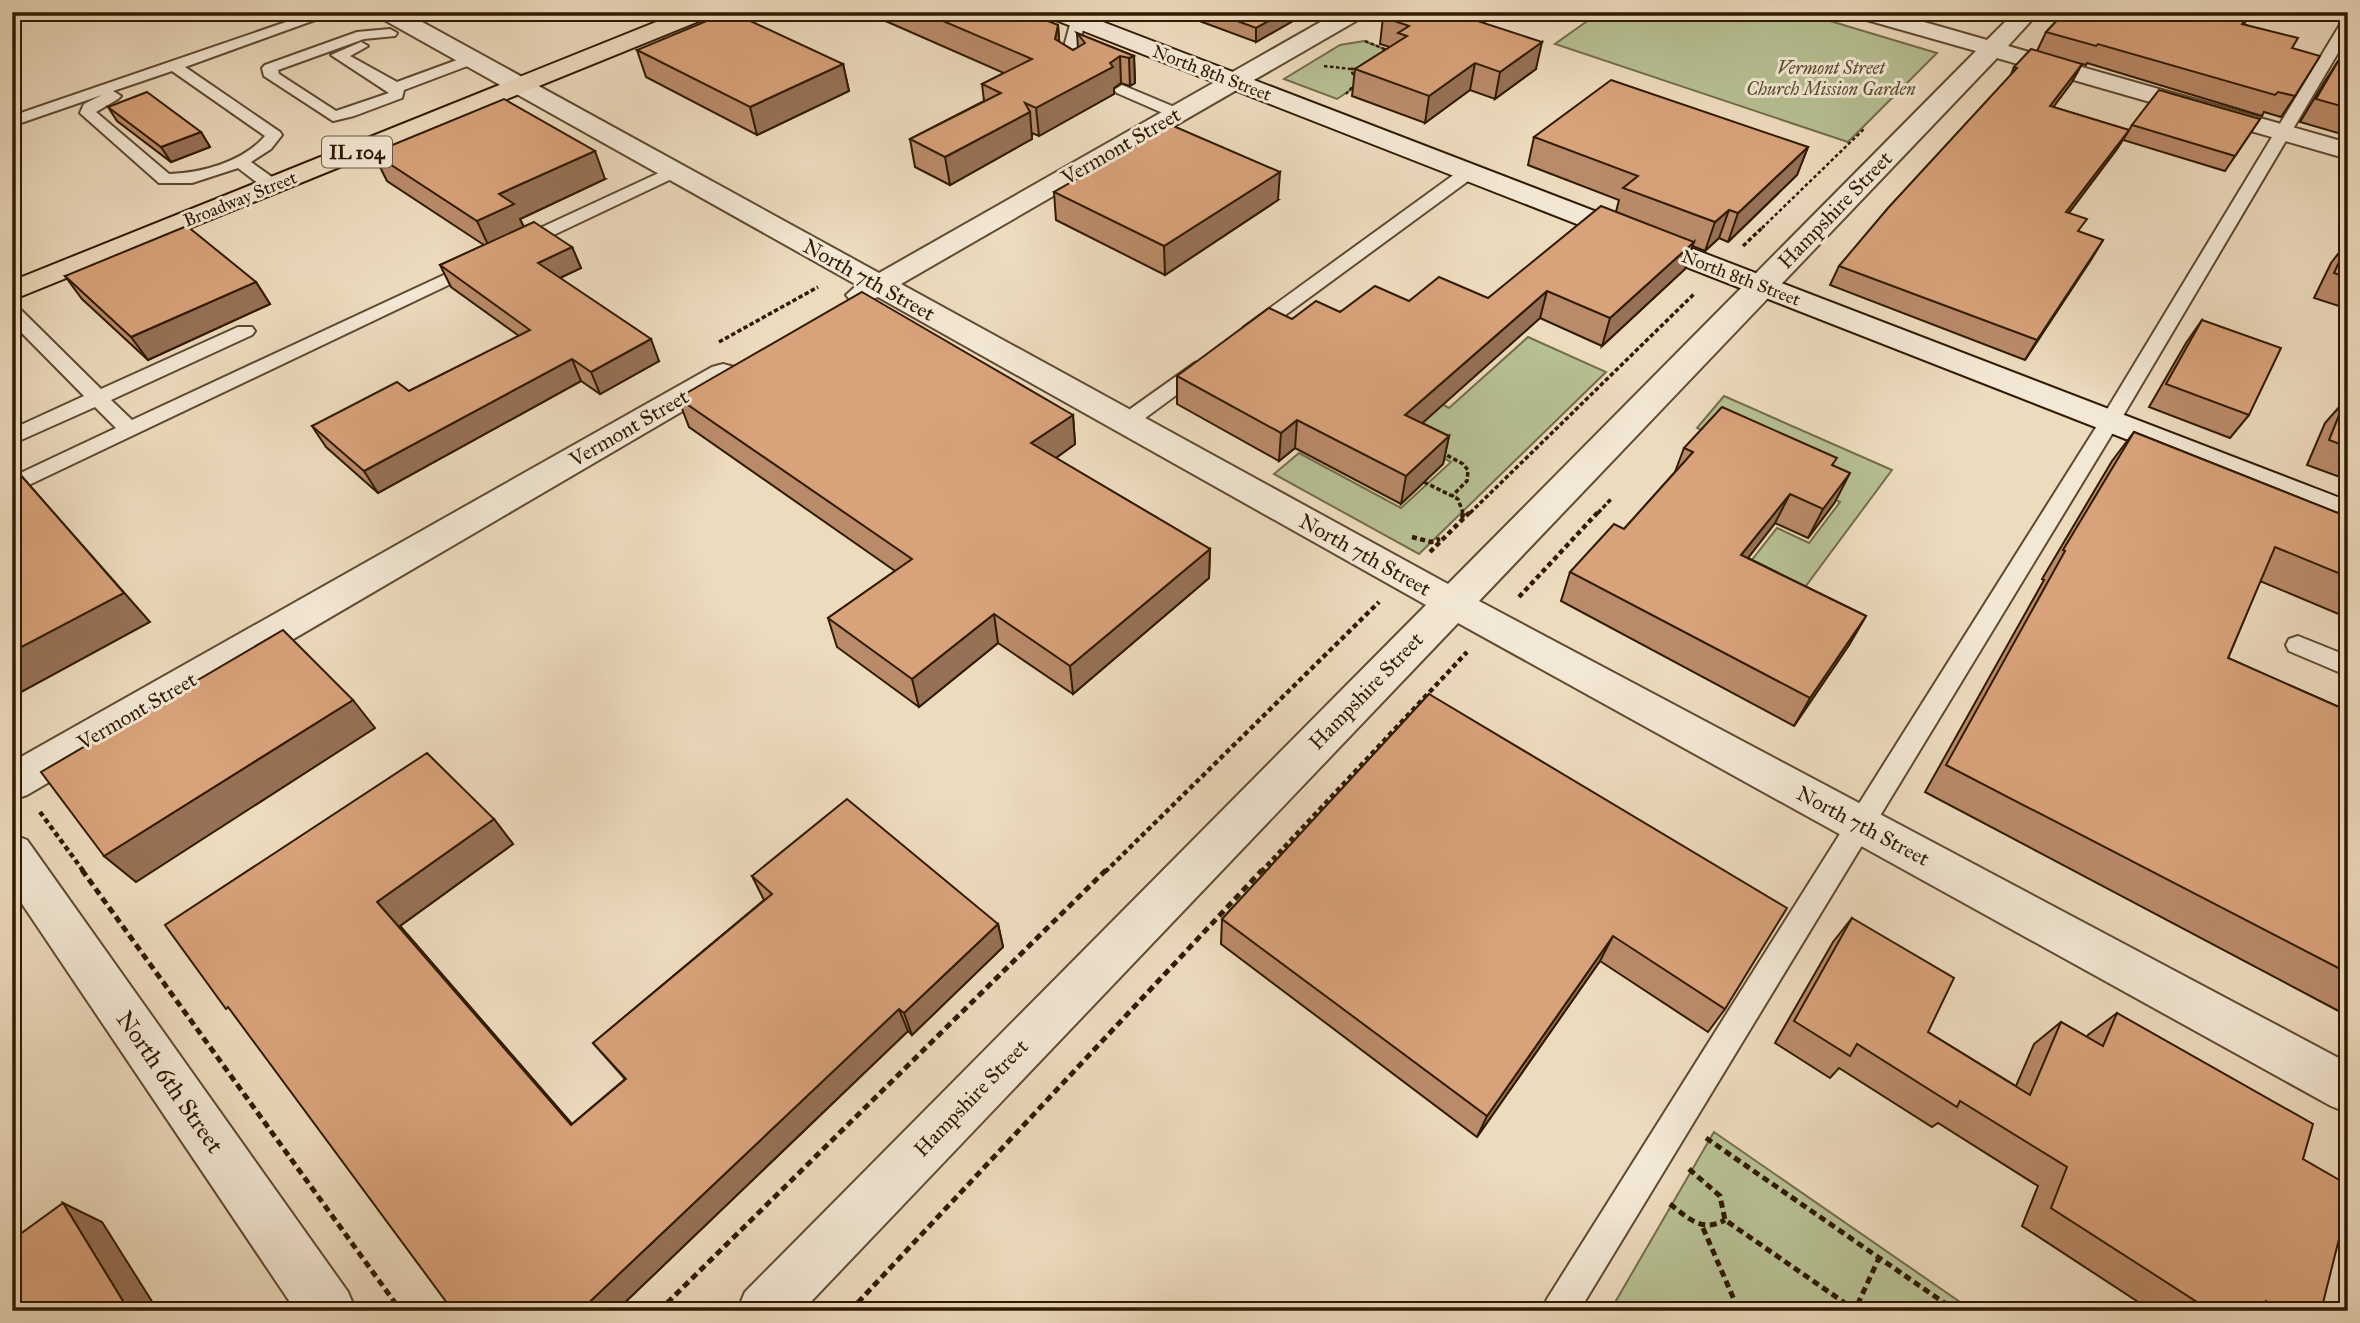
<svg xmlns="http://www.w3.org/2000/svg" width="2360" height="1323" font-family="'IM FELL Great Primer',serif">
<rect width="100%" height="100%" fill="#eddbbe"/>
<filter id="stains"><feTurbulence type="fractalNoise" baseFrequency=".00286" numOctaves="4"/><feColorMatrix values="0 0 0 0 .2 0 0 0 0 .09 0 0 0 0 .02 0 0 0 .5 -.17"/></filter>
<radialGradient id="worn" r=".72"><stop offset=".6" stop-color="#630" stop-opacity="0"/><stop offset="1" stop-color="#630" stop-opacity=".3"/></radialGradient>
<g fill="#b7c093" stroke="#746d4a" stroke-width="2">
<polygon points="1600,12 1800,12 1937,53 1848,142 1555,44"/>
<polygon points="1364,41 1387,50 1355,87 1337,99 1284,79 1340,45"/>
<polygon points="1528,337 1606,372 1419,554 1274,474 1299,453 1401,508 1451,462 1400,435 1438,402 1449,408"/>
<polygon points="1724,396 1892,470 1788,610 1733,584 1777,528 1809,543 1840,502 1824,494 1829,487 1697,428"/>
<polygon points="1714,1132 1973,1311 1610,1311"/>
</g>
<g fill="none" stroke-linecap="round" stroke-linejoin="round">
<defs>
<g id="lane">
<path d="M315,12h22l-152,55 95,65 2,3 -11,14 -20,13 28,20 2,4 -2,4h-12l-29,-22 -46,15h-33l-79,-70 4,-9 18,-9 -90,31v-10zM172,71l93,65c-22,26 -64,37 -96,38l-73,-62 22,-13 3,-3 -8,-5z"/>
<polygon points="1078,17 1085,21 1075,63 1084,70 1076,75 1059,65 1071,21"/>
<polygon points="2348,19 2348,36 2120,421 1579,1311 1542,1311 1547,1299 2100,421 2341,23"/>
<polygon points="390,29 397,33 395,36 364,39 278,70 279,74 336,111 389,93 331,55 361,42 368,46 350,56 397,82 468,56 478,56 480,59 478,62 404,90 402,98 354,116 333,121 264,76 262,68 265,65 357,32"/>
<polygon points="1122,85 1184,111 1186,114 1184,117 1172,117 1117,93 1114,90"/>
<polygon points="676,165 684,170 682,174 524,249 512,249 509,245 512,241"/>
<polygon points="1469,167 1477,172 1475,176 1258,335 1244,335 1241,331 1244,327 1463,168"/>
<polygon points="476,260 482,261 485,265 482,269 12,493 12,477 116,428 95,407 12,444 12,429 84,396 12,323 12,306 19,308 101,389 238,327 252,327 255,331 252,335 111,400 132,420"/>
<polygon points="1202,361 1209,363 1212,367 1209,371 1133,427 1119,427 1116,422 1119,417 1195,363"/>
<polygon points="2298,636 2348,656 2348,676 2289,651 2286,645 2289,639"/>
</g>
<g id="street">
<polygon points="376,12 404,12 879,273 1338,12 1366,12 1363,17 901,284 1448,584 1976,51 1856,17 1853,12 1889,12 1987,40 2015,12 2039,12 2008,46 2348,143 2348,159 1997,58 1479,601 2348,1063 2348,1113 2331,1106 1458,623 802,1311 737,1311 745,1292 1426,605 878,297 861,304 851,301 846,295 857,285 379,17"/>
<polygon points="723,364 734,367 739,374 734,381 27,795 12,800 12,762 712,367"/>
<polygon points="12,834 27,840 348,1292 356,1311 296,1311 12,889"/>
</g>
<polygon id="secondary" points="1045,12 1077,12 2348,501 2348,526 1048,17"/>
<polygon id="primary" points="681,12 712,12 709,17 12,300 12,281"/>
</defs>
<use href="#lane" stroke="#5f4a30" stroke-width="4"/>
<use href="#street" stroke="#5f4a30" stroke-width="4"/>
<use href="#secondary" stroke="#301a00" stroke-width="4"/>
<use href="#primary" stroke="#301a00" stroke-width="4"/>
<g stroke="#301a00" stroke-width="2.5" stroke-dasharray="3.5 2.5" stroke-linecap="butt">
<polyline points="1365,41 1389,51"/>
<polyline points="1324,66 1351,69 1356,83 1346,94"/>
<polyline points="1351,69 1361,68"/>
<polyline points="1762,228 1865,128"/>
</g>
<g stroke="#301a00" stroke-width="3.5" stroke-dasharray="4.5 2.5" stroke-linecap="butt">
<polyline points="1743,246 1764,226"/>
<polyline points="719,342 818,287"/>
<polyline points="1441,452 1463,464 1468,470 1467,481 1452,496"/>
<polyline points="1424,482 1458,499 1463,513"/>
<polyline points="1470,513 1694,294"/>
<polyline points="1598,513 1611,499"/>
</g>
<g stroke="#301a00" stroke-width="4.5" stroke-dasharray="5 3.5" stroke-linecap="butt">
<polyline points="1462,518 1464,511"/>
<polyline points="1412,537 1431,542 1440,539"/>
<polyline points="1430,552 1471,511"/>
<polyline points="1519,597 1599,511"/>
<polyline points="40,812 84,872"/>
<polyline points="1105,872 1379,602"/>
<polyline points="1261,872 1467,652"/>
</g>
<g stroke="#301a00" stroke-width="5" stroke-dasharray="7 4.5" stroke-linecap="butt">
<polyline points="82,870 401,1311"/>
<polyline points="1706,1138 1956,1311"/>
<polyline points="1689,1169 1720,1196 1725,1220 1855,1310 1879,1258"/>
<path d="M1670,1204c18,14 32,29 55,16"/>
<polyline points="1703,1228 1739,1311"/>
<polyline points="659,1311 1106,870"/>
<polyline points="850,1311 1262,870"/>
</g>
<use href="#lane" fill="#f3e8d5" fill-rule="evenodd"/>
<use href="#street" fill="#f3e8d5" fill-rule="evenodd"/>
<use href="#secondary" fill="#f3e8d5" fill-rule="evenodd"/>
<use href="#primary" fill="#eddbbe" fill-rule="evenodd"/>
</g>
<g fill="#ba8b69" stroke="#301a00" stroke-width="2">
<polygon points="865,12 1025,12 1058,25 1059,42 1073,50 1078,48 1077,33 1134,56 1135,83 1130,86 1121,83 1114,88 1114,94 1039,136 1032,133 1032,139 950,185 915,167 910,139 984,101 982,84 1004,73"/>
<polygon points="1175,12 1294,12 1293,21 1256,42"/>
<polygon points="2065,12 2252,12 2244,24 2292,48 2295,96 2281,117 2264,112 2262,116 2087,63 2086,65 2082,64 2072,82 2053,107 2129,130 2117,149 2069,213 2079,232 2103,240 2025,360 1830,285 1839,266 2010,77 2014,67 2037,51 2046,32"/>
<polygon points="1497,14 1483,23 1536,69 1495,99 1470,90 1425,123 1352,96 1355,69 1390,47 1380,44 1383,17"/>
<polygon points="637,50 843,64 849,91 757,135 646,77"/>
<polygon points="2340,58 2348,60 2348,136 2300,122 2325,81"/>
<polygon points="108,107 201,132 210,147 171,162 117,121"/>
<polygon points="2260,119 2225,171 2123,140 2132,125"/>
<polygon points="1534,137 1808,147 1797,175 1728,242 1719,238 1705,251 1693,246 1685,269 1602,346 1540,318 1422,423 1449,436 1443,464 1401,504 1295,448 1279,461 1177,404 1177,376 1292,319 1409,301 1488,298 1616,212 1619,200 1528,165"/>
<polygon points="373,153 605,179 520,219 524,227 572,247 581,268 560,278 659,361 600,394 581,381 378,493 326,447 312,426 409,391 519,336 451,287 440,265 484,245 387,181"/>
<polygon points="1054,192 1278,200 1165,275 1056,220"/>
<polygon points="2348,241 2348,309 2314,298 2331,263"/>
<polygon points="65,276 256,282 270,304 148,360 82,299"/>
<polygon points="2202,320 2249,415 2230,438 2149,407 2186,343"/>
<polygon points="2348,353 2348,373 2340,370"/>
<polygon points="2348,397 2348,480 2307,465 2325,423"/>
<polygon points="678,398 1073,415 1075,444 1056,458 1210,549 1209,578 1073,694 998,643 919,707 837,647 828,618 895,571 689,427"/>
<polygon points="2134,432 2348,517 2348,618 2260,581 2228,658 2348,711 2348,1016 1925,792 2044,580 2042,579 2112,461"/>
<polygon points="1684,448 1833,465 1835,502 1808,538 1775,523 1748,558 1866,616 1849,645 1794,726 1561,601 1570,572 1624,529 1675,472"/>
<polygon points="1429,694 1725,1009 1708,1032 1600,961 1477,1137 1221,944 1222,919"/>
<polygon points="494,819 513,844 400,926 572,1124 625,1079 593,1043 764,900 752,876 998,924 1003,947 912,1035 908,1031 616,1311 236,1017"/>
<polygon points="1852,918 1928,1032 2016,1086 2034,1044 2061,1022 2087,1037 2088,1035 2117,1013 2303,1159 2321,1311 2152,1311 2022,1226 2038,1186 1938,1123 1932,1127 1839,1068 1830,1078 1775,1043 1833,942"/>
</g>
<g fill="#977155" stroke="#301a00" stroke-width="2">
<polygon points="594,12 606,12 596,16"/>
<polygon points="1284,12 1294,12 1293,21 1256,42 1256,28"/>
<polygon points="1464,12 1497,12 1497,14 1455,42 1459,15"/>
<polygon points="1058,25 1060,52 1055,39"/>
<polygon points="1542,42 1536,69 1495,99 1500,72"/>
<polygon points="1120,56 1121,83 1114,88 1114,94 1039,136 1036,108"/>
<polygon points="1134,56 1135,83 1130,86 1129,58"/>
<polygon points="1475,63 1470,90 1425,123 1429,96"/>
<polygon points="843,64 849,91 757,135 750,107"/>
<polygon points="2082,64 2072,82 2040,125 2050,106"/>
<polygon points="1030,112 1032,139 950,185 945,157"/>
<polygon points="2129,130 2117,149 2055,231 2066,212"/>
<polygon points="201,132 210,147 171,162 161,147"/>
<polygon points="1808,147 1797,175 1728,242 1738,213"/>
<polygon points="595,151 605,179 520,219 526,232 490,249 477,221 499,194"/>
<polygon points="1280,172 1278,200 1165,275 1164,246"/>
<polygon points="1729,210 1719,238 1705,251 1715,222"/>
<polygon points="2103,240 2091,260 2025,360 2037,340"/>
<polygon points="1694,242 1685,269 1602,346 1610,318"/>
<polygon points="572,247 581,268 547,284 538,263"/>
<polygon points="256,282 270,304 148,360 131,337"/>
<polygon points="1547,291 1540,318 1400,443 1405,415"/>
<polygon points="651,339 659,361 600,394 591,372"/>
<polygon points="572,359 581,381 378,493 364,471"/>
<polygon points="1073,415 1075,444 1035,473 1031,443"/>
<polygon points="1297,420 1295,448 1279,461 1281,433"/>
<polygon points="1449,436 1443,464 1401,504 1406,476"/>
<polygon points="17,471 150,622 12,697 12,652"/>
<polygon points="1850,473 1835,502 1808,538 1823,509"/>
<polygon points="1790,494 1775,523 1728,584 1741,555"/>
<polygon points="1210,549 1209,578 1073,694 1070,666"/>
<polygon points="994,614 998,643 919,707 912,679"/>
<polygon points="1866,616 1849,645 1794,726 1810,698"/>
<polygon points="353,700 375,728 136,882 104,856"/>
<polygon points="494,819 513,844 400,926 590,1145 571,1125 377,902"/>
<polygon points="998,924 1003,947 912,1035 904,1013"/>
<polygon points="1613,936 1600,961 1477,1137 1487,1116"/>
<polygon points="899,1009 908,1031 616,1311 580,1311"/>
<polygon points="63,1203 102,1222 158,1311 129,1311"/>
</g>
<g fill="#d8a27a" stroke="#301a00" stroke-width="2">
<polygon points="728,12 731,12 843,64 750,107 637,50"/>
<polygon points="922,12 1025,12 1058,25 1055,39 1073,50 1085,43 1077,33 1134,56 1129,58 1120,56 1110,63 1113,67 1036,108 1025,103 1030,112 945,157 910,139 1001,93 982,84 1032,59"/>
<polygon points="1213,12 1285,12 1256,28"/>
<polygon points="1392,12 1464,12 1459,15 1542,42 1500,72 1475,63 1429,96 1355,69 1407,36 1398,33 1409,26 1383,17"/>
<polygon points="2065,12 2250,12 2242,24 2298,38 2292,48 2320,56 2295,96 2278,92 2275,95 2098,44 2096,46 2046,32"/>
<polygon points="2031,49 2082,64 2050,106 2129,130 2066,212 2087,219 2078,231 2103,240 2037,340 1839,266 1888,208 2017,68 2014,67"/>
<polygon points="2340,58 2348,60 2348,108 2316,99"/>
<polygon points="1611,80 1808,147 1738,213 1729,210 1715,222 1623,188 1638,176 1534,137"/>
<polygon points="2159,90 2260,119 2235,156 2132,125"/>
<polygon points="147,92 201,132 161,147 108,107"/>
<polygon points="504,99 595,151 499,194 514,204 477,221 373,153"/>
<polygon points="1171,125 1280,172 1164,246 1054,192"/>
<polygon points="1601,206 1694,242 1610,318 1547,291 1405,415 1449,436 1406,476 1297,420 1281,433 1177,376 1269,308 1292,319 1316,301 1340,312 1375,286 1409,301 1439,277 1488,298"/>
<polygon points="534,222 572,247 538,263 651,339 591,372 572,359 364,471 312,426 397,382 409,391 530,330 440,265"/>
<polygon points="187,226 256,282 131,337 65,276"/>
<polygon points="2348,243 2348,278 2334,273"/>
<polygon points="862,292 1073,415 1031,443 1210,549 1070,666 994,614 912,679 828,618 912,559 678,398"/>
<polygon points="2202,320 2281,348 2249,415 2166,384"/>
<polygon points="2348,397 2348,447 2329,440 2346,398"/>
<polygon points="1722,407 1837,458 1832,465 1850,473 1823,509 1790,494 1741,555 1866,616 1810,698 1570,572 1614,524 1624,529 1693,452 1684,448"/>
<polygon points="2134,432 2348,517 2348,577 2275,547 2228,658 2348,711 2348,973 1946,765 2065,551 2063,550"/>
<polygon points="17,471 124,593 12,652 12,474"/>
<polygon points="283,630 353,700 104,856 41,772"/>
<polygon points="1429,694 1787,908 1725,1009 1613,936 1487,1116 1222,919"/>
<polygon points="427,753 494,819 377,902 571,1125 626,1079 593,1043 772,894 752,876 847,799 998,924 904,1013 899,1009 580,1311 453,1311 228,1007 226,1009 165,925"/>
<polygon points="1852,918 1954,978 1928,1032 2030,1095 2061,1022 2103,1046 2117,1013 2313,1124 2303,1159 2348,1185 2348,1203 2321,1311 2282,1311 2266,1301 2263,1311 2211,1311 2051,1208 2067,1167 1960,1101 1957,1107 1857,1044 1850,1056 1794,1021"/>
<polygon points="63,1203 129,1311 12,1311 12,1240"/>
</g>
<g text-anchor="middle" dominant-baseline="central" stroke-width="6" stroke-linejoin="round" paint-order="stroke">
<g font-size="18" font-style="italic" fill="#584c2c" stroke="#f3e8d5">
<text x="1831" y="68">Vermont Street<tspan x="1831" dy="21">Church Mission Garden</tspan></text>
</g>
<g font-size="18" fill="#301a00" stroke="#f3e8d5">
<text transform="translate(1212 73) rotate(21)">North 8th Street</text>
<text transform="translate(240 199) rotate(-22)">Broadway Street</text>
<text transform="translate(1741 278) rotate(21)">North 8th Street</text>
</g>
<rect fill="#f3e8d5" stroke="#6a5840" stroke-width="2" x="322" y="136.5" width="70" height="31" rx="5"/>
<g font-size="19" font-weight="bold" fill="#301a00">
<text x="357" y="152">IL 104</text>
</g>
<g font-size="21" fill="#301a00" stroke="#f3e8d5">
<text transform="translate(1121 146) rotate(-30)">Vermont Street</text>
<text transform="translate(1835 210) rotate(-46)">Hampshire Street</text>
<text transform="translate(869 280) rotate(29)">North 7th Street</text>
<text transform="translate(629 428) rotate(-30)">Vermont Street</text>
<text transform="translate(1365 555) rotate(29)">North 7th Street</text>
<text transform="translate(1366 691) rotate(-46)">Hampshire Street</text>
<text transform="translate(137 711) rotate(-30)">Vermont Street</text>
<text transform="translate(1863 826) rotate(28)">North 7th Street</text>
<text transform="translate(971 1098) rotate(-46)">Hampshire Street</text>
</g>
<g font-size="24" fill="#301a00" stroke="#f3e8d5">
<text transform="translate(170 1082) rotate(55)">North 6th Street</text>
</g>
</g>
<rect width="2360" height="1323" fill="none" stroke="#eddbbe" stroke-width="42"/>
<rect x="14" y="14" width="2332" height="1295" fill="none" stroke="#301a00" stroke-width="3.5"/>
<rect x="21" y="21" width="2318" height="1281" fill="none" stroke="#301a00" stroke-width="2"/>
<rect width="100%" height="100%" filter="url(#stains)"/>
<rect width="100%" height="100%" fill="url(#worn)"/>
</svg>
